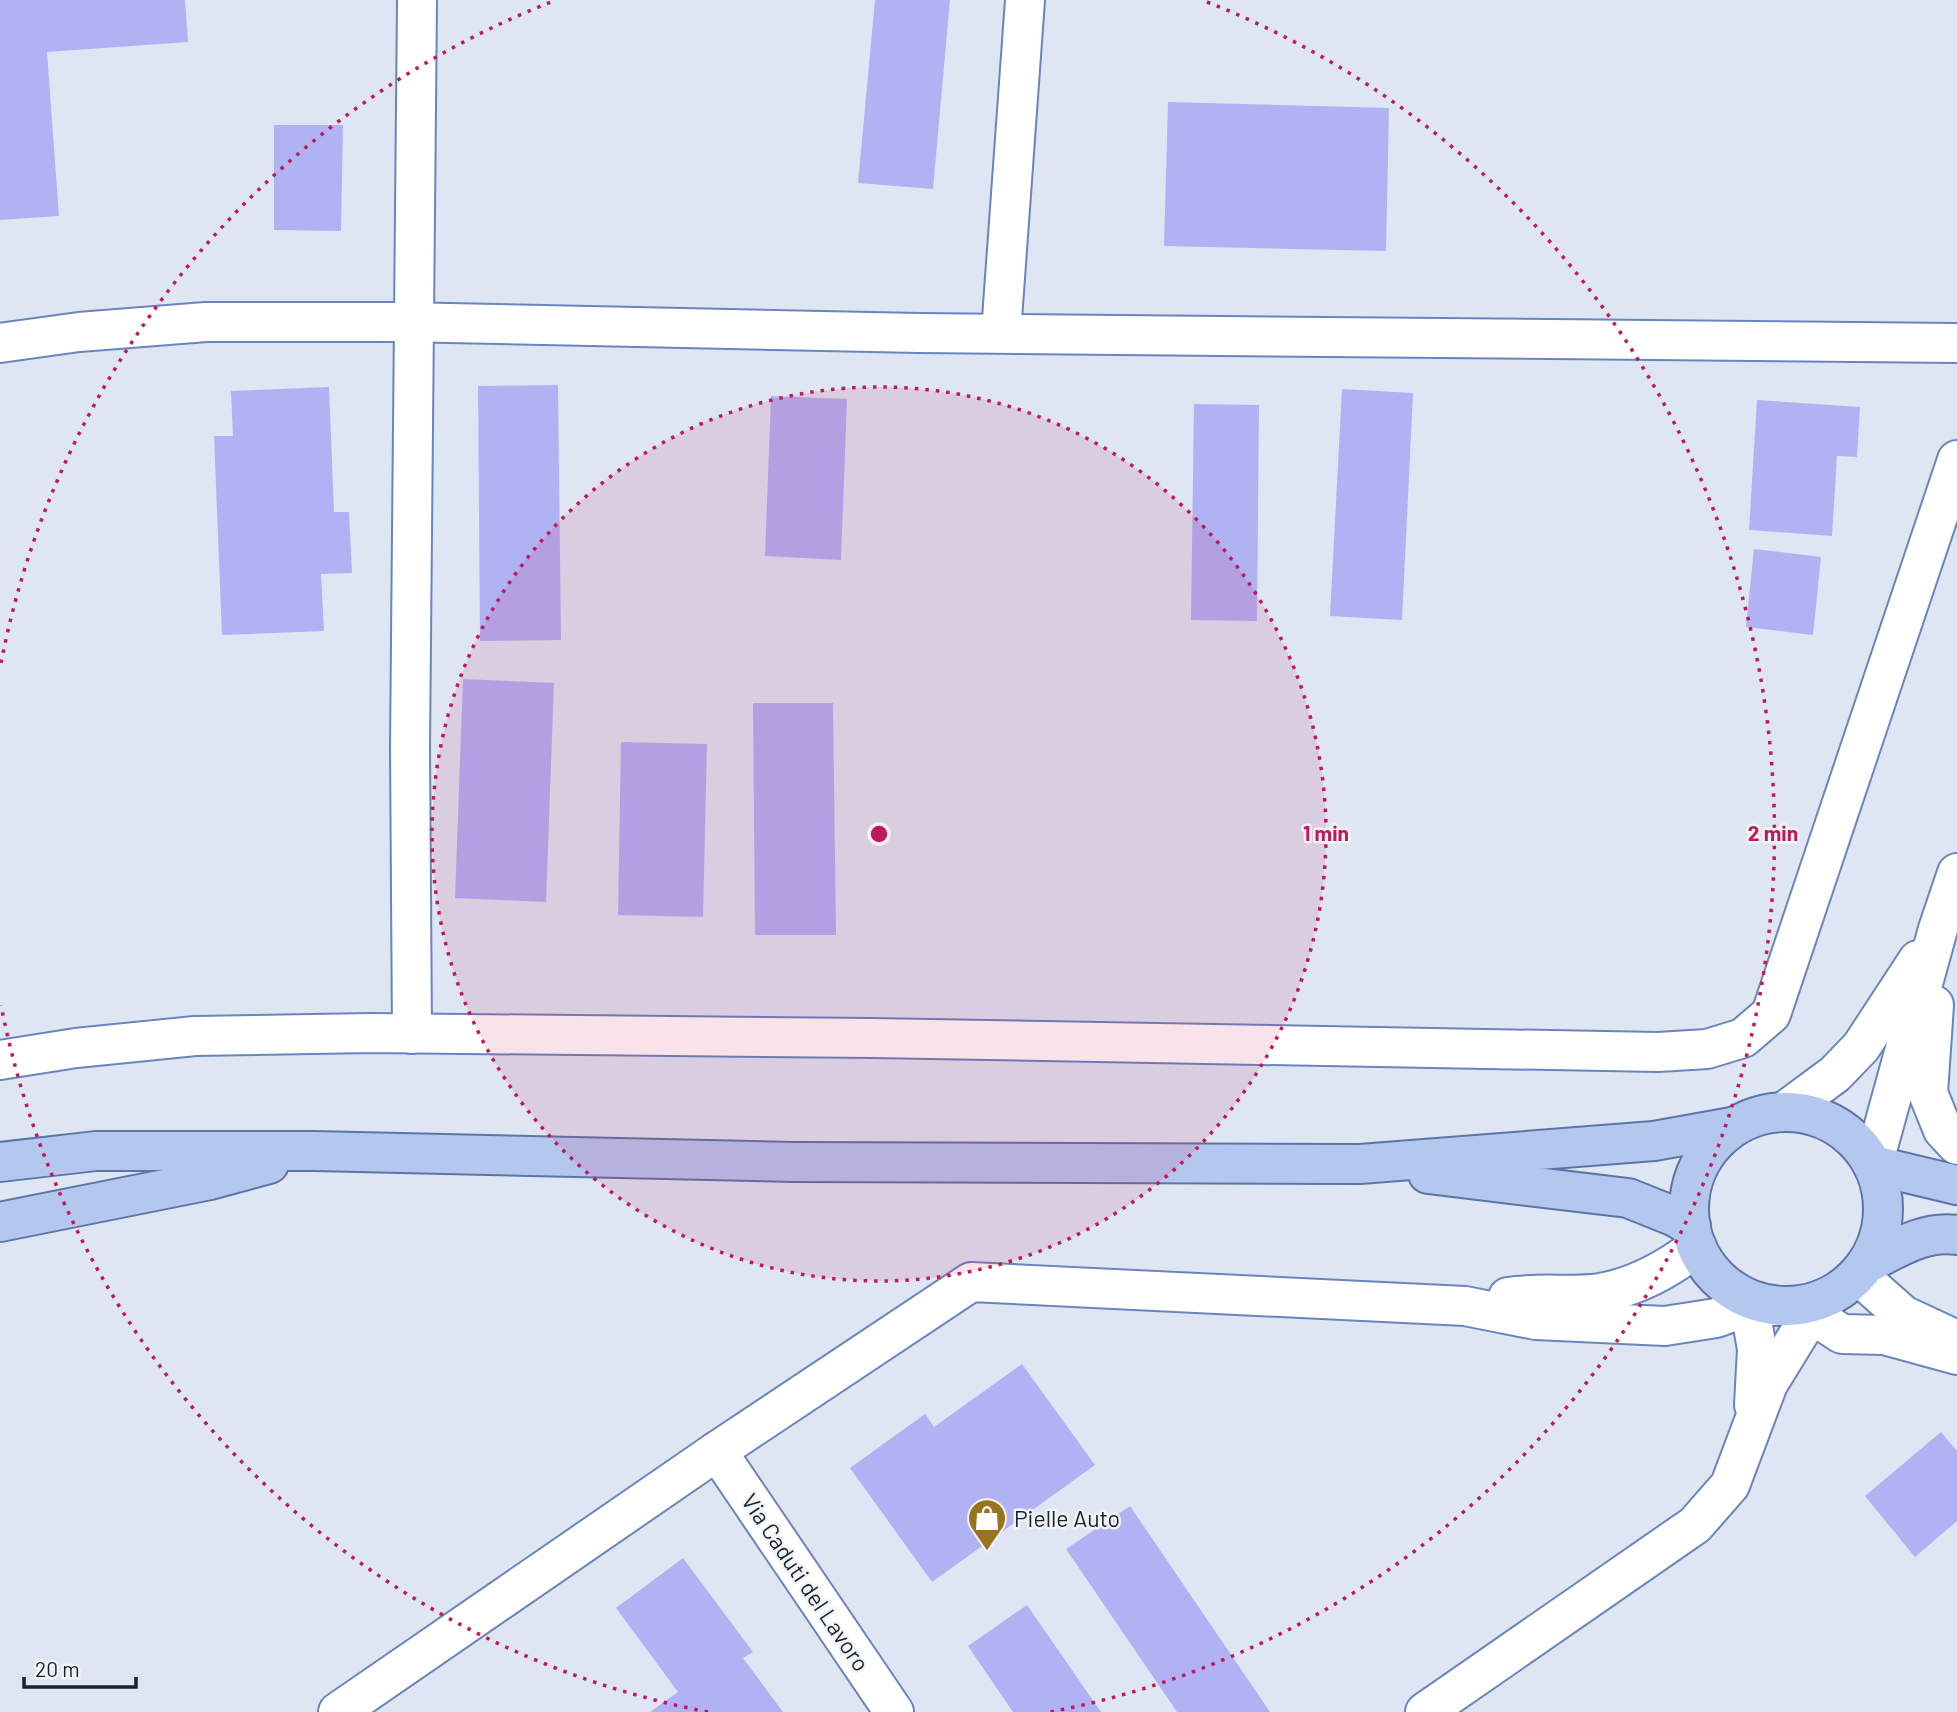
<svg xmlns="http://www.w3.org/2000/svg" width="1957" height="1712" font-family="Barlow,sans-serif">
<rect width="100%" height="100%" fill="#dfe6f3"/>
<g fill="#b1b2f4">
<polygon points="0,0 185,0 188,42 47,52 59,216 0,220"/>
<polygon points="875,0 950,0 933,189 858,183"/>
<polygon points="1168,102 1389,108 1386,251 1164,246"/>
<polygon points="274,125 343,125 341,231 274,230"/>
<polygon points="558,385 561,640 480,641 478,386"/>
<polygon points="329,387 334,512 349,512 352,573 321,574 324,631 222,635 214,436 233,436 231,391"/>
<polygon points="1342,389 1413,393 1402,620 1330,616"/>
<polygon points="771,396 847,399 841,560 765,556"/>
<polygon points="1757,400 1860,407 1857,457 1837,456 1832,536 1749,530"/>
<polygon points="1194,404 1259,405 1257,621 1191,620"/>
<polygon points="1754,549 1821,557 1813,635 1746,627"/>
<polygon points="463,679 554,683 546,902 455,898"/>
<polygon points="753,703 833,703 836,935 755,935"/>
<polygon points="621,742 707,744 703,917 618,915"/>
<polygon points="1022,1364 1095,1465 932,1582 850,1468 925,1414 934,1427"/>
<polygon points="1941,1432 1957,1451 1957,1521 1915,1557 1865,1496"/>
<polygon points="1130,1506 1270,1712 1177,1712 1066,1549"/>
<polygon points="683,1558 753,1652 743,1658 783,1712 650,1712 678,1692 616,1608"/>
<polygon points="1027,1605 1101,1712 1013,1712 968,1646"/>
</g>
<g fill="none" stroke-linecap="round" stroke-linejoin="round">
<defs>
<g id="minor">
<polyline points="1001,333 1025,0"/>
<polyline points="0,343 79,332 206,322 400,322 919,333 1957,343"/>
<polyline points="1934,1005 1928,1093 1943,1130 1957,1145"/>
<polyline points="412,1034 410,747 417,0"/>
<polyline points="0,1060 76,1048 195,1036 371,1033 872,1038 1658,1052 1707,1049 1743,1038 1771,1014 1957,460"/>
<polyline points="1785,1111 1835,1074 1861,1047 1918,960"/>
<polyline points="1873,1165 1938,929 1957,873"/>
<polyline points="1858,1275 1903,1315 1946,1335"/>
<polyline points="1737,1293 1751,1315 1757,1349 1754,1405"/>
<path d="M1508,1297c30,-5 62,0 92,-4 37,-6 68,-24 97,-46"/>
<polyline points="1799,1306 1842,1334 1884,1335 1957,1355"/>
<polyline points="717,1451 894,1712"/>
<polyline points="338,1712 717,1451 971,1282 1465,1306 1536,1320 1665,1326 1716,1318 1746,1307 1775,1306"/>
<polyline points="1425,1712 1695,1525 1730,1485 1768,1384 1819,1301"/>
</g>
<g id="major">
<circle cx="1786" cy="1209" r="97"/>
<polyline points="0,1162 96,1151 314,1151 793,1162 1360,1164 1654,1141 1732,1127"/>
<polyline points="1873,1165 1957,1185"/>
<polyline points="1428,1174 1628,1198 1673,1216 1691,1226"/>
<polyline points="0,1222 210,1180 269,1164"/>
<path d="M1868,1263c28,-14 56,-33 89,-28"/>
</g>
</defs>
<use href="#minor" stroke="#6885be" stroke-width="42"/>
<use href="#major" stroke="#5c75a8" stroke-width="42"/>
<use href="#minor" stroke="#fff" stroke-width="38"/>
<use href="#major" stroke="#b4c8ef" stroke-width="38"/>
</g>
<circle cx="879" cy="834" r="447" fill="#c2185b" fill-opacity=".12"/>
<g fill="none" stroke="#c2185b" stroke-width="3.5" stroke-dasharray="3.5 7">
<circle cx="879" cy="834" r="447"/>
<path d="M708 1712A894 894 0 0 1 1 1005M1 663A894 894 0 0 1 551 2M1207 2A894 894 0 0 1 1050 1712"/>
</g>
<defs>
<symbol id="shop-pin" viewBox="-11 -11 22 30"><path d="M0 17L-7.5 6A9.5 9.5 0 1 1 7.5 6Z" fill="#99731e" stroke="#f3f3f3"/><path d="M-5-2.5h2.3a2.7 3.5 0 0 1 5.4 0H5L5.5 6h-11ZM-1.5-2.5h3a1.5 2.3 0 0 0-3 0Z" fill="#fff"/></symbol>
</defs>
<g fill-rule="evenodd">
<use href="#shop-pin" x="965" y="1496" width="44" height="60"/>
</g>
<g text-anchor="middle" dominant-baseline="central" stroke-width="5" stroke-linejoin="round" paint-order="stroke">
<g font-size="23" fill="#142036" stroke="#f3f3f3" text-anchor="start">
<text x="1014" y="1518">Pielle Auto</text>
</g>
<g font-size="23" fill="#142036" stroke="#f3f3f3">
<text transform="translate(806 1582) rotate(56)">Via Caduti del Lavoro</text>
</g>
</g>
<circle cx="879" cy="834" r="10" fill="#c2185b" stroke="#f3f3f3" stroke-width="3.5"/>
<g font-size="21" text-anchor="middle" font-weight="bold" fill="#c2185b" stroke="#f3f3f3" stroke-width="5" stroke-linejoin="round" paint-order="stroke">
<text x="1326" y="841">1 min</text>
<text x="1773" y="841">2 min</text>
</g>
<path d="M24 1677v10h112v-10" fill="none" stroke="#142036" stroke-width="3.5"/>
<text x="35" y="1677" font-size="21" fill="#142036" stroke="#f3f3f3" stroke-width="5" paint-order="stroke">20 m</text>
</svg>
